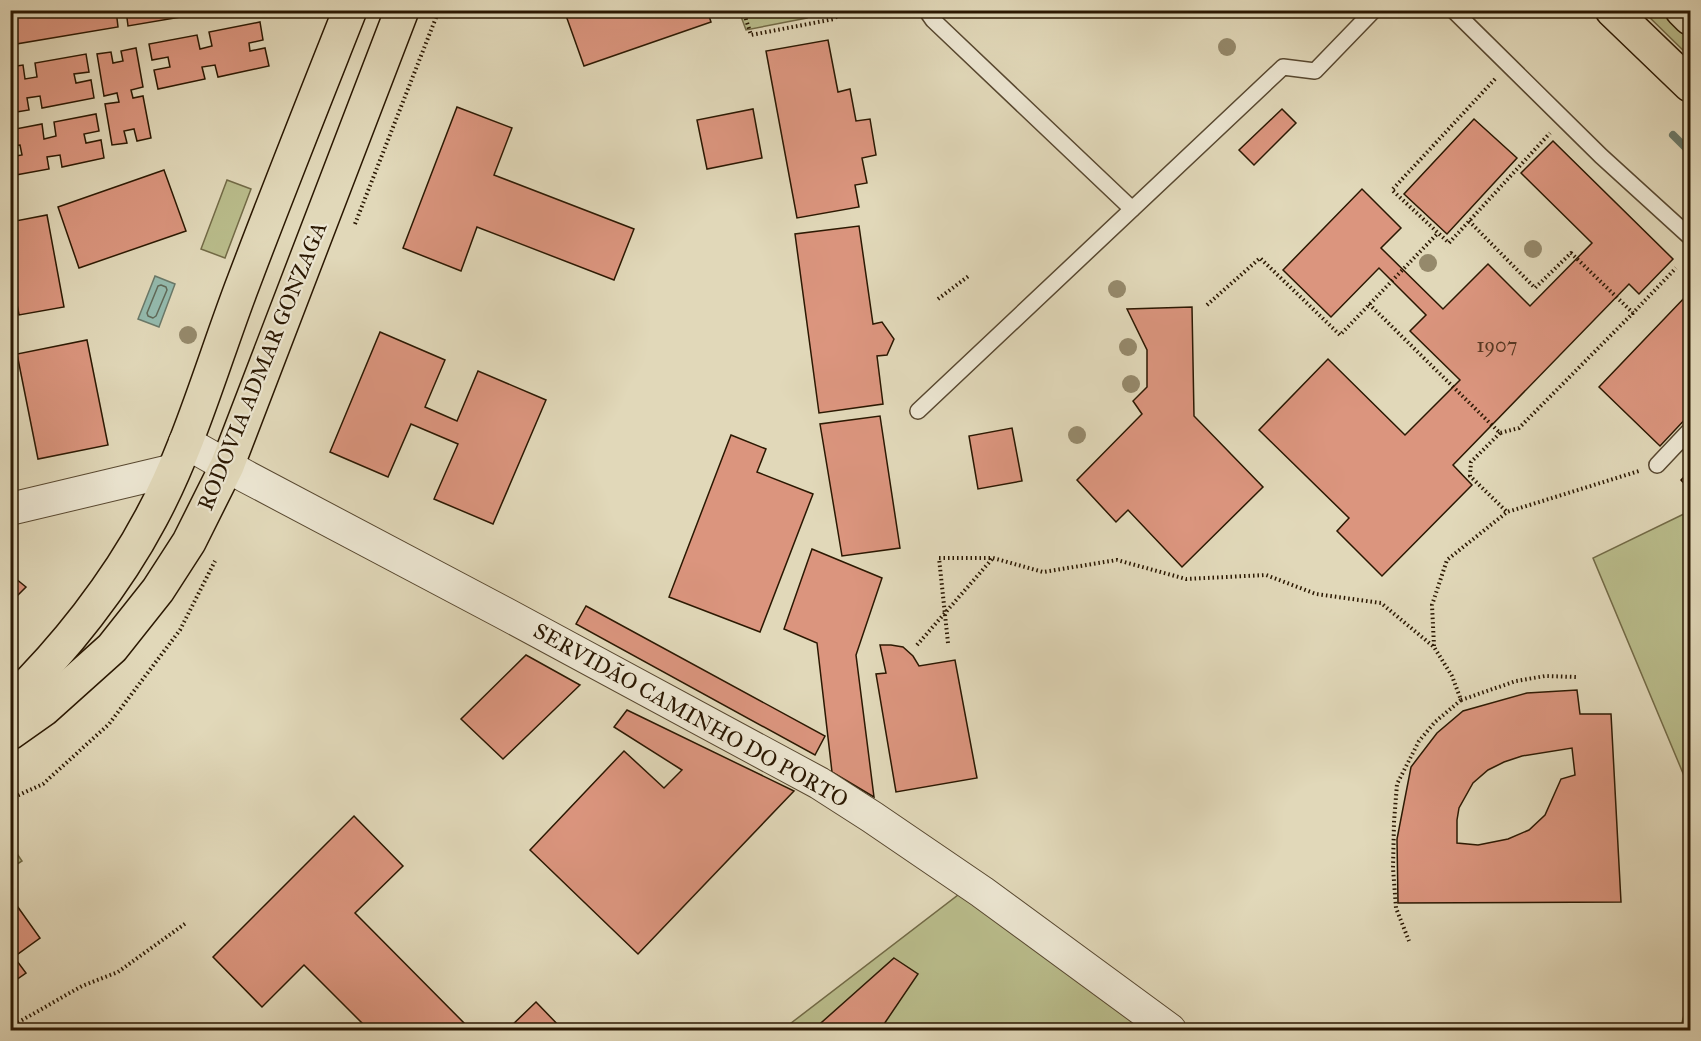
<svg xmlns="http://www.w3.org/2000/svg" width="1701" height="1041" font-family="'IM FELL Great Primer',serif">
<rect width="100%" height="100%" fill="#e1d8b9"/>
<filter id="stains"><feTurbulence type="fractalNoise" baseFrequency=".00333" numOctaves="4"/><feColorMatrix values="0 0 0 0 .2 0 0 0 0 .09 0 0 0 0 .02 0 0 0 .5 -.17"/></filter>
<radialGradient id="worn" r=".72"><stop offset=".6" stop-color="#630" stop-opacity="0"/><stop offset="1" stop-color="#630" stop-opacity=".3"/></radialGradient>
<g fill="#b9bc8b" stroke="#726a46" stroke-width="1.5">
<polygon points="739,11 739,10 814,11 807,18 746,30"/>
<polygon points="1643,11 1665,11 1690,35 1690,57"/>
<polygon points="227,180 251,189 225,258 201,249"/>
<polygon points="1690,511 1690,790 1593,558"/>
<polygon points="11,845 22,861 11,868 10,868"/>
<polygon points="962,892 1155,1030 782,1030"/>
<polygon points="1690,992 1690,1030 1680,1030"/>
</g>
<polygon fill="#94baad" stroke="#6a7969" stroke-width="1.5" points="155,276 175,284 159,327 138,319"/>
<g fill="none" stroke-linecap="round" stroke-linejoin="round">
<polygon stroke="#606958" stroke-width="1.5" points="161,285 166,287 167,290 156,316 153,318 148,316 147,313 158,286"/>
<polyline stroke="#6a7969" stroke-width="8" points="1673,135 1690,152"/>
</g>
<g fill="#db957e" stroke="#2b1802" stroke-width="1.5" fill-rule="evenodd">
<polygon points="10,10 116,10 118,27 10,45"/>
<polygon points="126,10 222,10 128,26"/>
<polygon points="564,10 707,10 711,22 584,66"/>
<polygon points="260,22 263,40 249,43 250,51 265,48 269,66 218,77 215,65 202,67 205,79 158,89 154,70 170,67 168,57 152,60 149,44 197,35 200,49 212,46 209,32"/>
<polygon points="828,40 838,92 850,89 856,121 870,119 876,155 862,158 867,183 855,185 859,207 797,218 766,51"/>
<polygon points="136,48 143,87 131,90 133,98 143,96 151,138 137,141 134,129 124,131 127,143 112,145 105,104 119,102 117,93 104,96 97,54 111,52 113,63 123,61 121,51"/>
<polygon points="86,54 89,72 74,74 76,83 91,80 94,98 42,108 40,96 27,98 29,110 10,113 10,67 23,65 25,79 37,77 35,63"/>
<polygon points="457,107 512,128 494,175 634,229 614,280 477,227 461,271 403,248"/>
<polygon points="753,109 762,158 707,169 697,120"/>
<polygon points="1282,109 1296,123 1254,165 1239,150"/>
<polygon points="96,114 99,131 84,134 86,143 101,140 104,158 62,167 60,155 47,157 49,169 10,176 10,157 22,155 20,145 10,146 10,130 42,124 44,139 56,136 54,122"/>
<polygon points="1474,119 1517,158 1447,234 1404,194"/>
<polygon points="1553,141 1673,259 1639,294 1629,284 1453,465 1472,485 1382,576 1337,531 1349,518 1259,430 1328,359 1405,435 1460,380 1410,331 1426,315 1379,268 1331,317 1283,270 1362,189 1401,228 1381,248 1443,309 1488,264 1530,306 1592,243 1521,173"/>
<polygon points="164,170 186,231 79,268 58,207"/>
<polygon points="47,215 64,307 19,315 10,267 10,222"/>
<polygon points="859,226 873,324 882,322 894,339 887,355 877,356 883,404 819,413 795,234"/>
<polygon points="1687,295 1690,298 1690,347 1687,351 1690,354 1690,414 1660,446 1599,387"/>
<polygon points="1192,307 1194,416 1263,487 1182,567 1128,510 1116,522 1077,480 1142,414 1133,401 1147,387 1147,350 1127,309"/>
<polygon points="380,332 445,360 425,407 457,421 478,371 546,400 493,524 434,499 458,444 411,424 388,477 330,452"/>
<polygon points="87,340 108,445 38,459 17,354"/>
<polygon points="880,416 900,548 842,556 820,424"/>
<polygon points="1012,428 1022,481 978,489 969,436"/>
<polygon points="731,435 766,449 757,472 813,494 760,632 669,597"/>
<polygon points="1690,471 1690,490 1681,480"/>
<polygon points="812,549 882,578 856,655 874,797 832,772 817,643 784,629"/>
<polygon points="10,574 26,587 10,603"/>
<polygon points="586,606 825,736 815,755 576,624"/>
<polygon points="880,645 891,645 903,647 913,656 919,666 955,660 977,778 896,792 876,674 886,673"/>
<polygon points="526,655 580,685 503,759 461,719"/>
<path d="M1577,690l3,24h31l10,188 -223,1 -1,-64 14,-72 26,-34 26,-22 64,-18zM1572,748l3,27 -14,4 -16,36 -16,15 -21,9 -30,6 -21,-2v-23l2,-12 14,-25 15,-13 16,-8 18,-6z"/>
<polygon points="627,710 794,791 638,954 530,850 624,751 664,788 682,770 614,727"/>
<polygon points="354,816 403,866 355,913 471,1030 369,1030 304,965 262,1007 213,957"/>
<polygon points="10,896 40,938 14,957 26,973 10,984"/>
<polygon points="894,958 918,974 880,1030 813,1030"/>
<polygon points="536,1002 563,1030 507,1030"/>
</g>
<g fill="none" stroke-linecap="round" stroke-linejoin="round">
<defs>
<g id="lane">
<polyline points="926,10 933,20 1132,209"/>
<polyline points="1453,10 1601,156 1690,237"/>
<polyline points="918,411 1283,67 1315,71 1374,10"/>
<polyline points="1657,465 1690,430"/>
</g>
<g id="street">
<polyline points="185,442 245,476 504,613 819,783 872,817 982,892 1170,1030"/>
<polyline points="10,509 174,470"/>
</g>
<g id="primary">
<polyline points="1612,10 1690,85"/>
<polyline points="1682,10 1690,18"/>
<path d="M10,702c54,-52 106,-118 141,-184 39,-72 63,-159 93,-237 34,-90 70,-180 106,-271"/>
<polyline points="10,733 44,709 112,648 158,590 189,542 227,466 402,10"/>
</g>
</defs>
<use href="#lane" stroke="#584830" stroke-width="18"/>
<use href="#street" stroke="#584830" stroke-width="34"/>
<use href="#primary" stroke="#2b1802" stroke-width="36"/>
<g stroke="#2b1802" stroke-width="4" stroke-dasharray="1.5 3" stroke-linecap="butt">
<polyline points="743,10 751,35 834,19 843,10"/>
<polyline points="1495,79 1392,190 1449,243 1550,133"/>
<polyline points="1469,221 1535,288 1571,253 1633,313 1676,268"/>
<polyline points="355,224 439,10"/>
<polyline points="938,299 970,275"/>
<polyline points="1369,304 1500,433 1519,428 1633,313"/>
<polyline points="1207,305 1260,258 1340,335 1438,233"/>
<polyline points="1500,433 1471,462 1470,476 1507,512"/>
<polyline points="948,643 939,558 993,558 1043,572 1117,560 1186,579 1266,575 1316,594 1381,603 1434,647 1452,676 1461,700 1435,722 1419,741 1397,784 1394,822 1393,868 1396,908 1409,941"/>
<polyline points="917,645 993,558"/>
<polyline points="1434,646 1432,605 1447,560 1507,512 1639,471"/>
<polyline points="1461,700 1516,681 1545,676 1576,677"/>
<polyline points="10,799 43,784 109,724 180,630 215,561"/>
<polyline points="10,1027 82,986 118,972 186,923"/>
</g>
<use href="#lane" stroke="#ece6d2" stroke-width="15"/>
<use href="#street" stroke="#ece6d2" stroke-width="32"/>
<use href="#primary" stroke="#e1d8b9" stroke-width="33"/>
</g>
<g fill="#95896b">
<circle cx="1227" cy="47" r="9"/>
<circle cx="1533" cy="249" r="9"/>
<circle cx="1428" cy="263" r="9"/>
<circle cx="1117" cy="289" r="9"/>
<circle cx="188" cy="335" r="9"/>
<circle cx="1128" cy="347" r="9"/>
<circle cx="1131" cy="384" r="9"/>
<circle cx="1077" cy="435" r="9"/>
</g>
<g text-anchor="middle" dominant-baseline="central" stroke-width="4.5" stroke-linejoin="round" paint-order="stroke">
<g font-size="20" fill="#573721">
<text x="1497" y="345">1907</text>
</g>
<g font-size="22" fill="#2b1802" stroke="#ece6d2">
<text transform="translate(262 366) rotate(-68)">RODOVIA ADMAR GONZAGA</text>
<text transform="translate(691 715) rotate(29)">SERVIDÃO CAMINHO DO PORTO</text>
</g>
</g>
<rect width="1701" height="1041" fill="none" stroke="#e1d8b9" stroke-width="36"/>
<rect x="12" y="12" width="1677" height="1017" fill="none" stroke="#2b1802" stroke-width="3"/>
<rect x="18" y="18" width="1665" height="1005" fill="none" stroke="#2b1802" stroke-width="1.5"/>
<rect width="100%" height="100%" filter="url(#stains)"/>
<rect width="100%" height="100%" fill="url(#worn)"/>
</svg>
